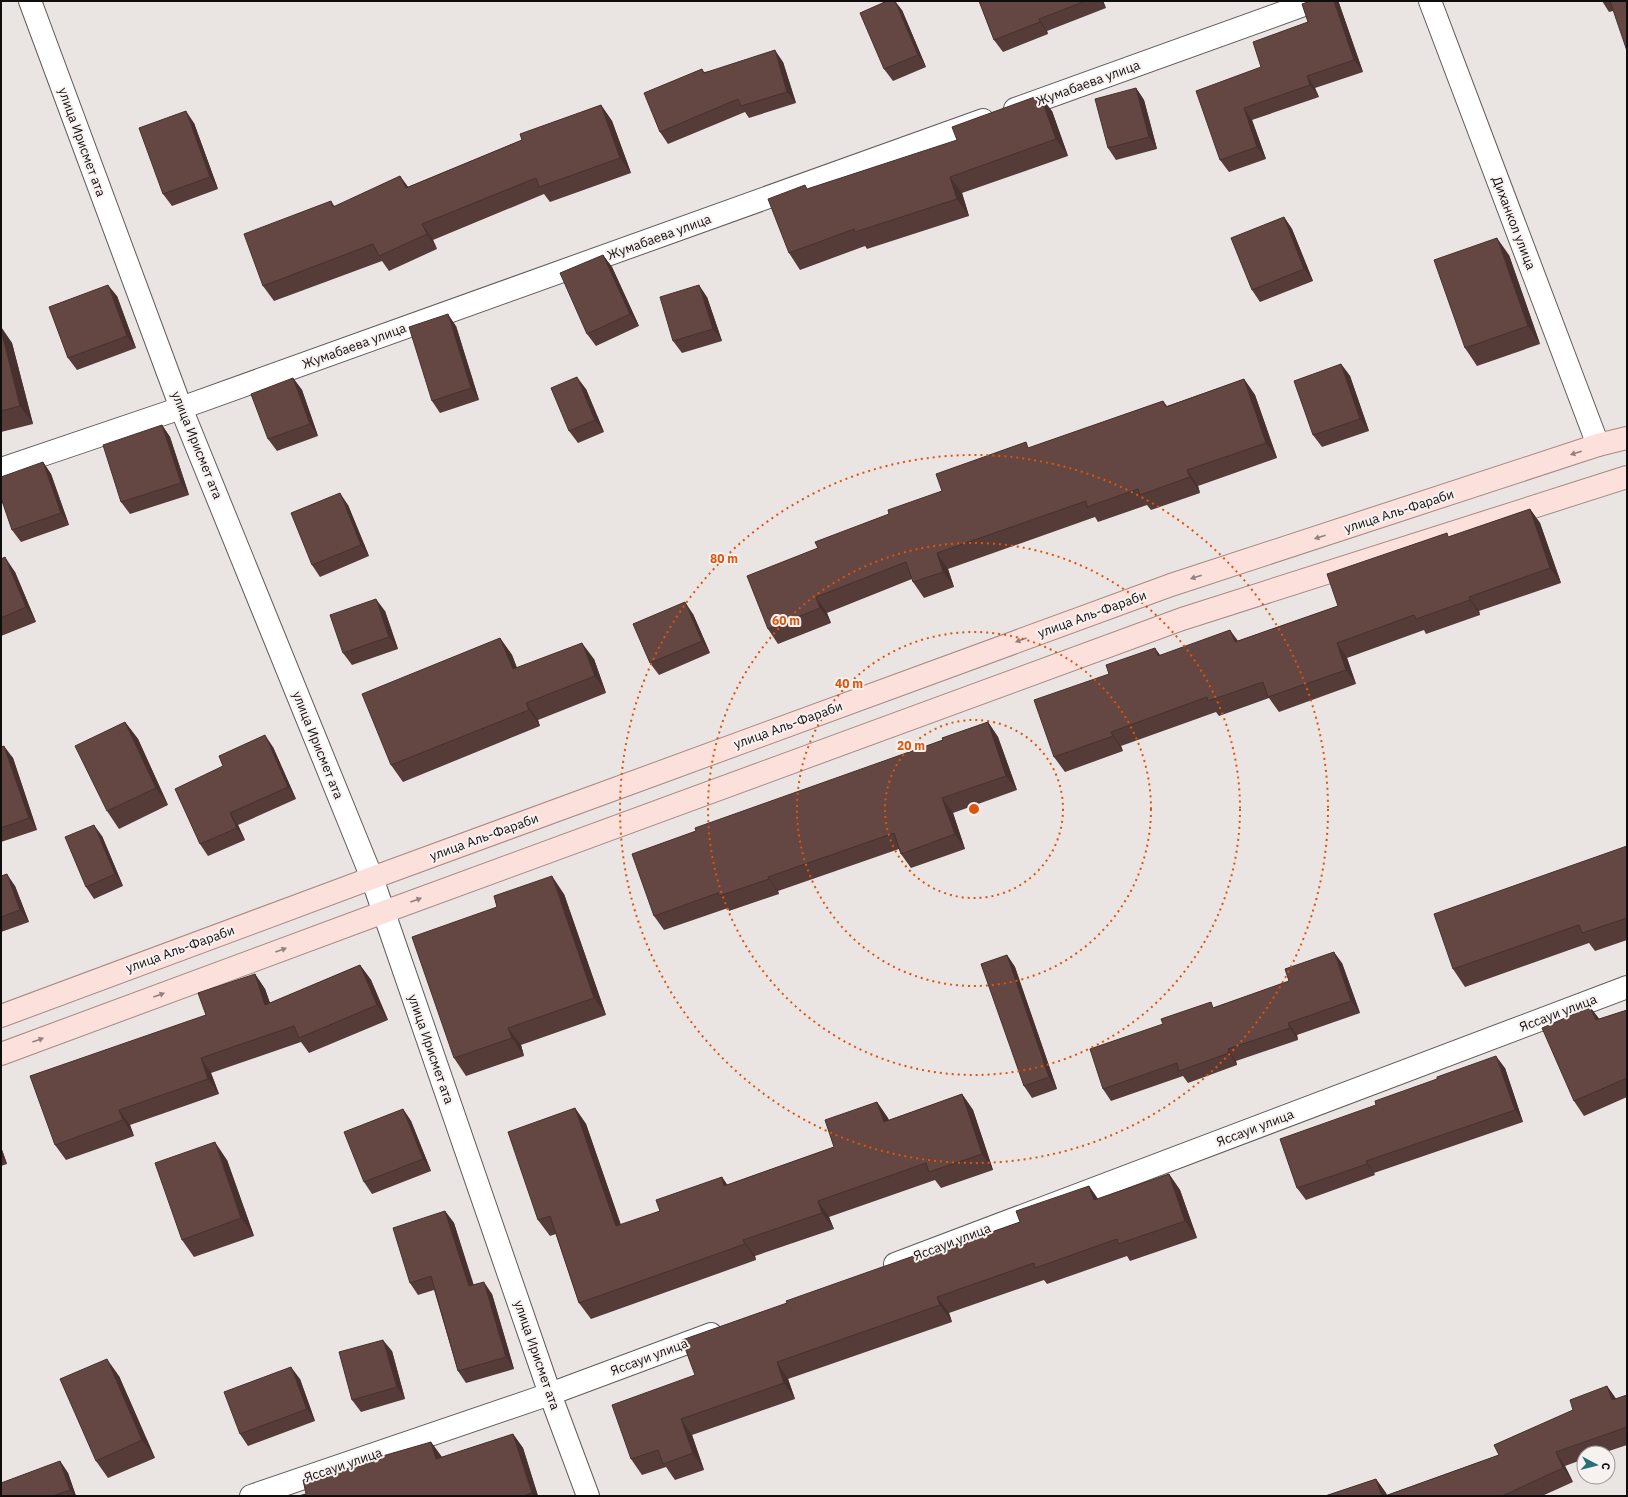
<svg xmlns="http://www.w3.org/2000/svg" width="1628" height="1497" font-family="'IBM Plex Sans',sans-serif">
<rect width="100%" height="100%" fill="#eae4e3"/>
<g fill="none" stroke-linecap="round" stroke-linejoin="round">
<defs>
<g id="minor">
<polyline points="30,1 181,408 372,878 550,1394 588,1496"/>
<polyline points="1430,1 1598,445"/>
<polyline points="1015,109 1315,1"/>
<polyline points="1,469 181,408 983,120"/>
<polyline points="895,1264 1627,987"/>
<polyline points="251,1496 550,1394 711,1334"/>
</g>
<g id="major">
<polyline points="1,1016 372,878 1171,585 1598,445 1627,438"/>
<polyline points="1,1054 384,912 1182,619 1627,477"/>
</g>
</defs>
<use href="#minor" stroke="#615b5a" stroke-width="24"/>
<use href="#major" stroke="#a78984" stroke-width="24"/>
<use href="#minor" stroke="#fff" stroke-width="22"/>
<use href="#major" stroke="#fbe0dc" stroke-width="22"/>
</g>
<g fill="#563c39">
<polygon points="979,1 1103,1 1106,8 1047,31 1048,34 1003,52 994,40"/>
<polygon points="1310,1 1338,1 1339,3 1363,72 1315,88 1319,97 1252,120 1266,159 1229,172 1220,160 1261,67 1308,22"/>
<polygon points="1602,1 1627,1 1613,11 1609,12"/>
<polygon points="902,10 926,67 893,81 884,69"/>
<polygon points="783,62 796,103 749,118 745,112 668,144 660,132 704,72"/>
<polygon points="1136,88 1144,100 1157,149 1116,160 1108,148"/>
<polygon points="601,105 612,121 631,173 550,202 544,194 433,240 437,249 389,271 382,261 274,301 263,286 331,201 335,207 400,176 408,187 522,140"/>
<polygon points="1052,111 1068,156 962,193 969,216 867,249 865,246 800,270 789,253 808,189"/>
<polygon points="194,123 218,189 172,206 163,194"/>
<polygon points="1284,217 1292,229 1313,281 1260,302 1252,290"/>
<polygon points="603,255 612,267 639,326 596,346 587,334"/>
<polygon points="1509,255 1540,344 1477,366 1465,348"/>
<polygon points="117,296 136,348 77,370 68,358"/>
<polygon points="707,297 722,341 682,353 673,341"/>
<polygon points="456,326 479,400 440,413 432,401"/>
<polygon points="1,327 12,343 33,424 1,432"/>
<polygon points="1341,364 1350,376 1369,431 1322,447 1313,435"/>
<polygon points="293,378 302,390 318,436 277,451 268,439"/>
<polygon points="1244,379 1255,395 1277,458 1198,486 1200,493 1151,510 1147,505 1098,522 1095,517 948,569 954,587 924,598 913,582 912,579 827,613 831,623 778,644 768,629 818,548 889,514 942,491 1029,448 1163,401 1167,406"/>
<polygon points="586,389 604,432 578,443 569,431"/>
<polygon points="162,425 170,437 189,495 130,514 121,502"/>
<polygon points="43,462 51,474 69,525 21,542 12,530"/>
<polygon points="348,505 369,556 320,577 312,565"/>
<polygon points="1530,509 1540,523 1561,583 1479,611 1480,615 1426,634 1424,630 1347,658 1356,684 1279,712 1269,698 1219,716 1216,712 1121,746 1123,751 1065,772 1054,757 1109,674 1160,655 1238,641 1338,606 1450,537"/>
<polygon points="1,559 15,572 36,622 1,636"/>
<polygon points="385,611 398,649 352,665 343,653"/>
<polygon points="693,614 710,653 659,675 650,663"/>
<polygon points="500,638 512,655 517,668 594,659 606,693 538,720 540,726 403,782 391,765"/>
<polygon points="125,722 138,739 168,805 119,829 107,811"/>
<polygon points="988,722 998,737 1017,790 953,813 965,849 911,868 901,854 899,849 778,891 779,894 729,911 728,908 664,930 654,916 696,831 943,740"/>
<polygon points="1,747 13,758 37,830 1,842"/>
<polygon points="273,747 296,799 238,825 245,840 208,856 200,844 223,766"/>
<polygon points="102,836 123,886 94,899 86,887"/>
<polygon points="1627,846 1627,940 1595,951 1589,943 1465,987 1453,969"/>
<polygon points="1,876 15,886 29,922 1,932"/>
<polygon points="564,894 606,1015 521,1045 524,1056 466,1076 454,1058"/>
<polygon points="1007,955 1015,967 1057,1089 1032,1098 1024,1086"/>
<polygon points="1342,963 1360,1013 1297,1035 1298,1040 1236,1061 1237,1065 1188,1083 1183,1076 1111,1101 1103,1089 1215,1007"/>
<polygon points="360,965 371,980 388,1020 309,1053 301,1042 211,1073 219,1094 130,1125 134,1136 66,1160 55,1145 206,1015 255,974 265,989 270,1003"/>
<polygon points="1590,1007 1599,1019 1627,1010 1627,1097 1584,1116 1574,1101"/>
<polygon points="1505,1068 1523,1122 1374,1173 1375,1175 1306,1200 1297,1188"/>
<polygon points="962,1094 973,1110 993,1170 941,1188 935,1180 829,1217 834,1229 755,1256 756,1260 591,1319 579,1303 556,1234 550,1236 538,1220 575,1108 586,1124 621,1225 660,1211 722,1177 727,1185 834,1147 877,1102 889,1120"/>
<polygon points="403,1109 411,1121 431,1171 372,1194 364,1182"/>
<polygon points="1,1147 7,1164 1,1166"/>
<polygon points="227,1160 254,1236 194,1257 182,1240"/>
<polygon points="1169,1174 1180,1190 1197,1238 1130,1261 1127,1256 1047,1284 1044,1280 949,1313 952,1322 788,1379 795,1399 692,1435 704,1470 675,1480 666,1467 642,1475 631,1459 695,1375 787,1303 922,1253 924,1256 1020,1222 1089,1186 1098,1199"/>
<polygon points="445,1211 454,1223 473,1285 492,1294 514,1369 466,1383 458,1371 434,1290 418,1295 410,1283"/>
<polygon points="392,1351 405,1399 361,1412 352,1400"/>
<polygon points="119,1376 155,1458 108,1478 96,1461"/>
<polygon points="300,1379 315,1421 248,1446 240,1434"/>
<polygon points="1607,1386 1616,1399 1627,1395 1627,1445 1603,1453 1584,1453 1584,1459 1565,1466 1573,1482 1542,1496 1325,1496 1376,1479 1386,1493 1387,1495 1499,1455 1573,1410"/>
<polygon points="513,1434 523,1448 538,1496 298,1496 306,1494 380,1460 431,1442 442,1457"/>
<polygon points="60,1461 68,1473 76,1496 1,1496"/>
</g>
<g fill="#46312e">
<polygon points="895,1 902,10 926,67 918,55"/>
<polygon points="1101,1 1103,1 1106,8"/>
<polygon points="1334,1 1338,1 1339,3 1363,72 1354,60"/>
<polygon points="1039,19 1047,31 1048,34 1040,22"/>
<polygon points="775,50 783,62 796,103 787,92"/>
<polygon points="1307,76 1315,88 1319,97 1310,85"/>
<polygon points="1136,88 1144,100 1157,149 1149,137"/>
<polygon points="1040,95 1052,111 1068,156 1056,139"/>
<polygon points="601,105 612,121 631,173 620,158"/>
<polygon points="1244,108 1252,120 1266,159 1257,147"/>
<polygon points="186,111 194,123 218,189 210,177"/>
<polygon points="400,176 411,191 406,188"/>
<polygon points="950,177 962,193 969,216 957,199"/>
<polygon points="1284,217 1292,229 1313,281 1304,269"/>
<polygon points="422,224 433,240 437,249 427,234"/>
<polygon points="1497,238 1509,255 1540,344 1528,326"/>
<polygon points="603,255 612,267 639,326 630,314"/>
<polygon points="108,285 117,296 136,348 127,336"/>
<polygon points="699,285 707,297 722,341 713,329"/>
<polygon points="448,314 456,326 479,400 471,388"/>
<polygon points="1,327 12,343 33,424 20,406 1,329"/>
<polygon points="1341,364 1350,376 1369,431 1360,419"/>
<polygon points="577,377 586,389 604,432 595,420"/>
<polygon points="293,378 302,390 318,436 310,424"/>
<polygon points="1244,379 1255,395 1277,458 1266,443"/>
<polygon points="162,425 170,437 189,495 181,483"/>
<polygon points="43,462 51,474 69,525 61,513"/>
<polygon points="1187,470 1198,486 1200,493 1190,477"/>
<polygon points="340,493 348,505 369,556 361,545"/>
<polygon points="1530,509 1540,523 1561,583 1550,568"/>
<polygon points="937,553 948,569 954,587 943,572"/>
<polygon points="5,557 15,572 36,622 26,607"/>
<polygon points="816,597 827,613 831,623 820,608"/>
<polygon points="1469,597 1479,611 1480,615 1470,600"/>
<polygon points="376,599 385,611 398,649 389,637"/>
<polygon points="685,602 693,614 710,653 702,641"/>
<polygon points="1230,630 1241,645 1235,642"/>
<polygon points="500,638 512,655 524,686 513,669"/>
<polygon points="582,643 594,659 606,693 595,676"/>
<polygon points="1337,643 1347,658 1356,684 1346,670"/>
<polygon points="1155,648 1166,663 1158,656"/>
<polygon points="526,703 538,720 540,726 529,710"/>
<polygon points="125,722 138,739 168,805 156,788"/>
<polygon points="988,722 998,737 1017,790 1006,776"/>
<polygon points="1111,732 1121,746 1123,751 1113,736"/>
<polygon points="265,735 273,747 296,799 288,787"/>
<polygon points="4,746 13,758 37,830 29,818"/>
<polygon points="942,798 953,813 965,849 955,834"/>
<polygon points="230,813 238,825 245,840 237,828"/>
<polygon points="94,825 102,836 123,886 115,874"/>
<polygon points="7,874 15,886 29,922 20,910"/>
<polygon points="552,876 564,894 606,1015 594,998"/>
<polygon points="768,877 778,891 779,894 769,879"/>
<polygon points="1334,952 1342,963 1360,1013 1351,1001"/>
<polygon points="1007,955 1015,967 1057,1089 1049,1077"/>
<polygon points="360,965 371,980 388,1020 377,1005"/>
<polygon points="255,974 265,989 276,1020 265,1005"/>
<polygon points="1590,1007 1601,1021 1596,1020"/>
<polygon points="1288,1023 1297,1035 1298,1040 1290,1028"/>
<polygon points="508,1028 521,1045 524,1056 512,1038"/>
<polygon points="1228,1049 1236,1061 1237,1065 1229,1053"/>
<polygon points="1496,1056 1505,1068 1523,1122 1515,1110"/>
<polygon points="201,1058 211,1073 219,1094 208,1079"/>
<polygon points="962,1094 973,1110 993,1170 982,1154"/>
<polygon points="877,1102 888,1118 895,1138 884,1122"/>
<polygon points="575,1108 586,1124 627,1243 616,1226"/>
<polygon points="403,1109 411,1121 431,1171 423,1159"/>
<polygon points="119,1110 130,1125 134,1136 123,1120"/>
<polygon points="215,1142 227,1160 254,1236 241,1218"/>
<polygon points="1,1147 7,1164 1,1155"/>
<polygon points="1366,1161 1374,1173 1375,1175 1367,1164"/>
<polygon points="1169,1174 1180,1190 1197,1238 1185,1221"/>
<polygon points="722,1177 733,1193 724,1186"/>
<polygon points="1089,1186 1100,1202 1094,1200"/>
<polygon points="818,1201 829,1217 834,1229 822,1213"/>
<polygon points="445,1211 454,1223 478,1298 469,1286"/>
<polygon points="743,1240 755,1256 756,1260 745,1244"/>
<polygon points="484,1282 492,1294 514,1369 506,1357"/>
<polygon points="937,1297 949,1313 952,1322 940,1305"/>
<polygon points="383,1340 392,1351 405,1399 397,1387"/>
<polygon points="107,1359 119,1376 155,1458 142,1440"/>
<polygon points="777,1362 788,1379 795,1399 784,1383"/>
<polygon points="291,1367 300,1379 315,1421 307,1409"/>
<polygon points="1607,1386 1617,1400 1612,1400"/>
<polygon points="681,1419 692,1435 704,1470 693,1453"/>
<polygon points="513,1434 523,1448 538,1496 533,1496 532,1493"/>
<polygon points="431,1442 441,1456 446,1473 436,1459"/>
<polygon points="1556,1452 1565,1466 1573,1482 1563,1468"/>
<polygon points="60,1461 68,1473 76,1496 75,1496 70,1490"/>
<polygon points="1376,1479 1386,1493 1387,1496 1382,1496"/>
</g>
<g fill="#644642" stroke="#46312e">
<polygon points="887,1 895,1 918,55 884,69 860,13"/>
<polygon points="979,1 1086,1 1039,19 1040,22 994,40"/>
<polygon points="1310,1 1334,1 1354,60 1307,76 1310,85 1244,108 1257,147 1220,160 1196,91 1261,67 1253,42 1308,22 1302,4"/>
<polygon points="1610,1 1627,1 1627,51"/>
<polygon points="775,50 787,92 741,106 738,99 660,132 644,93 702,69 704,73"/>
<polygon points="1136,88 1149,137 1108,148 1095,99"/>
<polygon points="1040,95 1056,139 950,177 957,199 855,232 854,229 789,253 768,199 805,185 807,189 957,140 952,127"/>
<polygon points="601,105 620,158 539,187 536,178 422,224 427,234 379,256 373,244 263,286 244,234 331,201 333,207 400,176 406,188 522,140 520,134"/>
<polygon points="186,111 210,177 163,194 139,128"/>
<polygon points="1284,217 1304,269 1252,290 1231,238"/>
<polygon points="1497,238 1528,326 1465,348 1434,260"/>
<polygon points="603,255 630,314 587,334 560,273"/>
<polygon points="108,285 127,336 68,358 49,307"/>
<polygon points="699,285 713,329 673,341 660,297"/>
<polygon points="448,314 471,388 432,401 409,327"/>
<polygon points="1,329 20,406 1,411"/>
<polygon points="1341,364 1360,419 1313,435 1294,381"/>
<polygon points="577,377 595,420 569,431 551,388"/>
<polygon points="293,378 310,424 268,439 251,394"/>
<polygon points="1244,379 1266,443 1187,470 1190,477 1140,495 1138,489 1087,507 1086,501 937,553 943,572 913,582 906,562 816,597 820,608 768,629 747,576 818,548 815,542 889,514 888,510 942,491 936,474 1026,442 1028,448 1163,401 1166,407"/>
<polygon points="162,425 181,483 121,502 103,445"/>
<polygon points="43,462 61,513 12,530 1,498 1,477"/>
<polygon points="340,493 361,545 312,565 291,513"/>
<polygon points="1530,509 1550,568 1469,597 1470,600 1416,619 1414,615 1337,643 1346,670 1268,697 1263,682 1208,701 1207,697 1111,732 1113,736 1054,757 1034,700 1109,674 1106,665 1155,648 1158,656 1230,630 1235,642 1338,606 1327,574 1447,533 1448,537"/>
<polygon points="5,557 26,607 1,618 1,559"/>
<polygon points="376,599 389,637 343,653 330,615"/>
<polygon points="685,602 702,641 650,663 633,624"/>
<polygon points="500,638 513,669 582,643 595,676 526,703 529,710 391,765 362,694"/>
<polygon points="125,722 156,788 107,811 75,746"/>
<polygon points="988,722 1006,776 942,798 955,834 901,854 894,833 768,877 769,879 719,896 718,893 654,916 632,854 696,831 695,828 943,740 942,738"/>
<polygon points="265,735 288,787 230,813 237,828 200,844 175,789 223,766 219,756"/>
<polygon points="4,746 29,818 1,828 1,747"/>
<polygon points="94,825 115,874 86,887 65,837"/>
<polygon points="1627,846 1627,918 1582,933 1579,925 1453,969 1434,914"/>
<polygon points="7,874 20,910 1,917 1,876"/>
<polygon points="552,876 594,998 508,1028 512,1038 454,1058 412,937 497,907 494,896"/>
<polygon points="1334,952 1351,1001 1288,1023 1290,1028 1228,1049 1229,1053 1179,1071 1177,1063 1103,1089 1090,1049 1163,1024 1161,1019 1211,1002 1213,1008 1289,981 1285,969"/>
<polygon points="1007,955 1049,1077 1024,1086 981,964"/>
<polygon points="360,965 377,1005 299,1038 294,1026 201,1058 208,1079 119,1110 123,1120 55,1145 30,1076 206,1015 198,993 255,974 265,1005"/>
<polygon points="1590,1007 1596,1020 1627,1010 1627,1078 1574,1101 1542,1028"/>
<polygon points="1496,1056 1515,1110 1366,1161 1367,1164 1297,1188 1280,1139 1376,1105 1375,1101 1437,1079 1437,1077"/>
<polygon points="962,1094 982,1154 929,1172 926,1163 818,1201 822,1213 743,1240 745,1244 579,1303 550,1216 538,1220 508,1132 575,1108 616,1226 660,1211 656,1200 722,1177 724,1186 834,1147 825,1120 877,1102 884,1122"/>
<polygon points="403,1109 423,1159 364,1182 344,1132"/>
<polygon points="215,1142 241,1218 182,1240 155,1163"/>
<polygon points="1169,1174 1185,1221 1118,1244 1117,1239 1035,1268 1034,1263 937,1297 940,1305 777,1362 784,1383 681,1419 693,1453 663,1464 658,1450 631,1459 612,1405 695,1375 682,1340 787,1303 786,1301 922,1253 923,1256 1020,1222 1016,1211 1089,1186 1094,1200"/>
<polygon points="445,1211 469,1286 484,1282 506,1357 458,1371 431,1276 410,1283 393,1228"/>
<polygon points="383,1340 397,1387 352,1400 339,1352"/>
<polygon points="107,1359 142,1440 96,1461 60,1379"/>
<polygon points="291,1367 307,1409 240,1434 224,1392"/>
<polygon points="1607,1386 1612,1400 1627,1395 1627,1427 1556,1452 1563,1468 1502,1496 1385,1496 1499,1455 1494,1445 1573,1410 1570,1400"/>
<polygon points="513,1434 532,1493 523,1496 298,1496 306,1494 303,1480 380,1460 379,1457 431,1442 436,1459"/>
<polygon points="60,1461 70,1490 53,1496 1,1496 1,1483"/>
<polygon points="1376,1479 1382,1496 1325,1496"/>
</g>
<defs><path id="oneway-solid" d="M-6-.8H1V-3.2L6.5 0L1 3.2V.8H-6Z"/></defs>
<g fill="#91827f">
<use href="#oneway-solid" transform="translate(1576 453) rotate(162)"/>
<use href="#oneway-solid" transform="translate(1320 537) rotate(162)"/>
<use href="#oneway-solid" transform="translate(1196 577) rotate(162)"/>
<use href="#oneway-solid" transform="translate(1021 640) rotate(160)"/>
<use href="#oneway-solid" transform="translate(416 900) rotate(-20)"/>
<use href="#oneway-solid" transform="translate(281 950) rotate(-20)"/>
<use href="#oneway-solid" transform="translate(159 995) rotate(-20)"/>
<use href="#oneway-solid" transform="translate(38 1040) rotate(-20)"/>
</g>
<g fill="none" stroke="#dd550c" stroke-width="2" stroke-dasharray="2 4">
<circle cx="974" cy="809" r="89"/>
<circle cx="974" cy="809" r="177"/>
<circle cx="974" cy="809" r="266"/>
<circle cx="974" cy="809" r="354"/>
</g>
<g text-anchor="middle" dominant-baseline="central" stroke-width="4" stroke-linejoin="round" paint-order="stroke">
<g font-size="13" fill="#100e0d" stroke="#f7f1f0">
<text transform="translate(1088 83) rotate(-20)">Жумабаева улица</text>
<text transform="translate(82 142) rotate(70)">улица Ирисмет ата</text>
<text transform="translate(1514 223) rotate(69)">Диханкол улица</text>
<text transform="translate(659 237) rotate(-20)">Жумабаева улица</text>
<text transform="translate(354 346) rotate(-20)">Жумабаева улица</text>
<text transform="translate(197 445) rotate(68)">улица Ирисмет ата</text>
<text transform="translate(1399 511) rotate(-18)">улица Аль-Фараби</text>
<text transform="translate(1092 614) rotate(-20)">улица Аль-Фараби</text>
<text transform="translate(788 725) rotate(-20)">улица Аль-Фараби</text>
<text transform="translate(318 745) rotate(68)">улица Ирисмет ата</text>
<text transform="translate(484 837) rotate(-20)">улица Аль-Фараби</text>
<text transform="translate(180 949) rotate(-20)">улица Аль-Фараби</text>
<text transform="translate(1558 1013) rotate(-21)">Яссауи улица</text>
<text transform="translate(431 1049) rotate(71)">улица Ирисмет ата</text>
<text transform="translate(1255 1128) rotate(-21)">Яссауи улица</text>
<text transform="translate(952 1242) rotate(-21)">Яссауи улица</text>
<text transform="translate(537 1355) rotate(71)">улица Ирисмет ата</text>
<text transform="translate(649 1357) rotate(-21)">Яссауи улица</text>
<text transform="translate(343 1465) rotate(-19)">Яссауи улица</text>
</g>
</g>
<circle cx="974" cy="809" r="6" fill="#dd550c" stroke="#f7f1f0" stroke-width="2"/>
<g font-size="12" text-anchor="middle" font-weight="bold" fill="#dd550c" stroke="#f7f1f0" stroke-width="4" stroke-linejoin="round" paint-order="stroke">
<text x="724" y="563">80 m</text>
<text x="786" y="625">60 m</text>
<text x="849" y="688">40 m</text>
<text x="911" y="750">20 m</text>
</g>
<rect width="1628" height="1497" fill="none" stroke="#100e0d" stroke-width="4"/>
<g transform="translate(1596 1465) rotate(97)"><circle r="19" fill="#f7f1f0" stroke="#9b9695"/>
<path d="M0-3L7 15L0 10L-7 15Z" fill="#27707a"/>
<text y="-6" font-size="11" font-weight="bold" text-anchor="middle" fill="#100e0d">С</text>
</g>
</svg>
